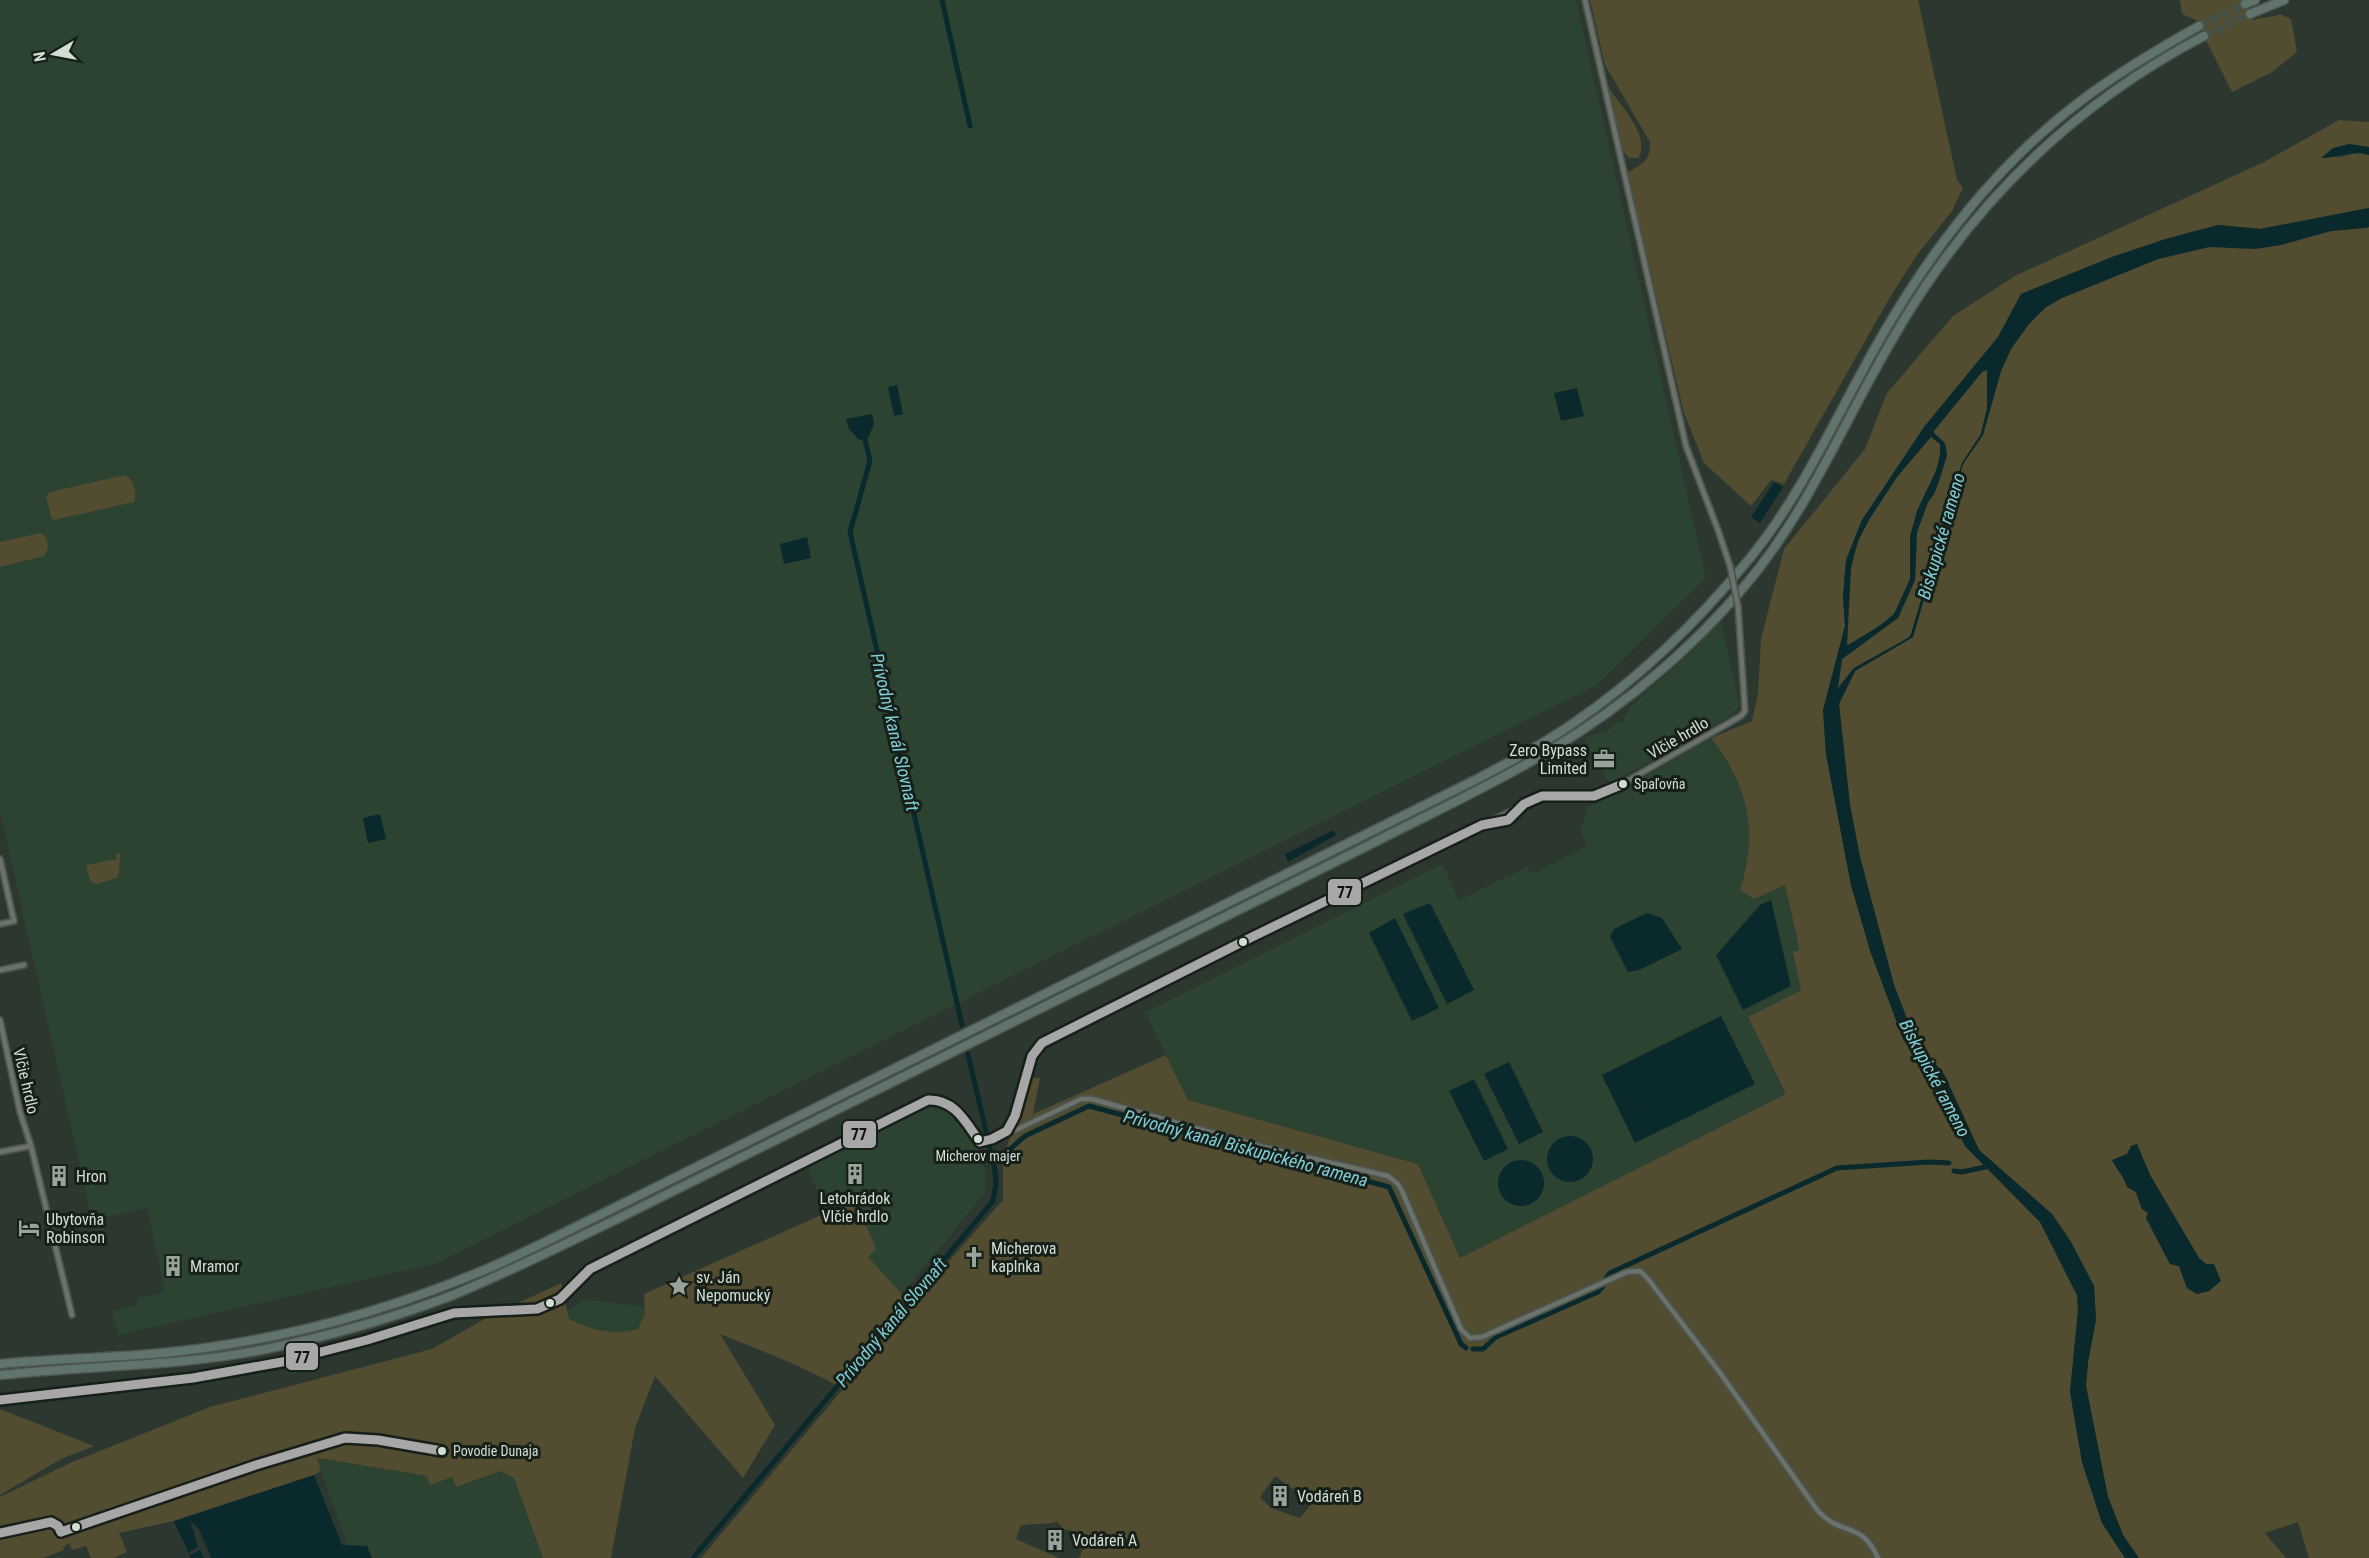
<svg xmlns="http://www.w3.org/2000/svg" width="2369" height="1558" font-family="'Roboto Condensed',sans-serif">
<rect width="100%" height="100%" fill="#2c372f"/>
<g fill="#2c4331">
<polygon points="0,0 1576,0 1706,578 1596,686 434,1264 118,1335 112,1311 138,1305 138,1298 165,1292 147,1208 92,1220 0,812"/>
<polygon points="1721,621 1739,703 1737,709 1725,719 1610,784 1584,739 1592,735 1606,733 1616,722 1622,723 1629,708 1686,657"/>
<polygon points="1711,738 1736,776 1747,811 1750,841 1747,868 1740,890 1755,899 1785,884 1798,942 1799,950 1793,952 1802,990 1748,1017 1786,1094 1460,1258 1418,1164 1188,1100 1145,1012 1442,864 1459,900 1528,867 1532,874 1587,846 1580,830 1589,806 1616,794"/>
<polygon points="931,1103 945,1106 953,1112 978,1145 985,1169 986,1188 984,1194 902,1294 868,1257 857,1204 848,1207 846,1204 826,1213 806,1163 923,1105"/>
<polygon points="585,1299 645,1307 645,1313 638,1329 621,1334 591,1329 569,1319 567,1311"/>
<polygon points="316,1458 427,1476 452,1477 456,1487 501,1471 514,1478 543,1558 372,1558 367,1546 348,1546"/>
</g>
<g fill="#524d31" fill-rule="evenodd">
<path d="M1590,0h328l39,180 6,8 -11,23 -36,45 -27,43 -105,185 -13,-4 -20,26 -47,-43 -20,-50 -57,-240c16,-10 23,-11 23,-31l-45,-77z"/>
<path d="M2180,0h64l9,20c9,-3 18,-2 27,-6l11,5 6,33 -25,20 -40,20 -36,-72 -14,-6z"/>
<path d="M1608,87c12,18 44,50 30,71h-9l-6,-7z"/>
<path d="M2339,120l30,2v25l-20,-3 -13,14 23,-6 10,3v53l-109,21 -42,-4 -53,14 -53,18 -91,37 -23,43 -74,90 -62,93 -16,40 -3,36 2,30 -22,84 3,44 25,131 52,154 33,46 29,61 75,76 37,73 1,16 -8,81 12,70 20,61 23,35h-1046l6,-15 -15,-5 2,-7 -9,-2 -6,-8 -4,2 -32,2 -5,14 43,19h-358l141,-168 -13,-9 -40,-19 -69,-28 55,91 -32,53 -88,-102 -20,52 -24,130h-68l-29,-80 -13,-7 -45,16 -4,-10 -22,8 -3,-9 -110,-18 4,13 -7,4 -140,46 -55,12 8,19 -13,6h-23l-5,-12 -14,4 -3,-7 -6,4 1,3 -21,8h-43v-61l70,-34 140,-56 222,-58 56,-32 73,-34 8,36c23,11 44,17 69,10l7,-16 -1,-19 202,-90 2,3 9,-4 19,46 -8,8 43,47 92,-104v-45l16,-39 10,-38h11l-7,36 133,-59 22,45 230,64 42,94 326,-164 -38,-77 53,-27 -8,-38 6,-2 -1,-8 -13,-57 -31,14 -14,-9c19,-59 8,-104 -29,-152l41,-17 6,-27 3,-55 23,-90 81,-100 22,-56 66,-77 62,-40 249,-114zM1275,1476l37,27 -12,15 -29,-10 -11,-11z"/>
<path d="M2369,227v1331h-60l-11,-36 -33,11 21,25h-147l-16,-23 -15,-38 -22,-111 2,-24 8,-42 -2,-34 -23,-44 -19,-28 -73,-64 -34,-74 -31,-39 -20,-52 -34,-128 -10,-52 -11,-101 16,-33 58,-34 50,-173 20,-29 18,-64 10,-22 17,-24 18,-18 16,-9 96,-39 51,-12 72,-2 50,-14zM2137,1144l13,31 49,83 7,6 3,27 -12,3 -10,-6 -8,-22 -9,-2 -24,-46 2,-5 -6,-4 -6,-17 -9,-5 -6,-30 7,-3 3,-8z"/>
<polygon points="1987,370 1987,408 1981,434 1962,463 1911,634 1908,638 1854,668 1837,690 1842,659 1898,618 1915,580 1917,532 1928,502 1934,494 1939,481 1947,455 1945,444 1933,432 1982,372"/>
<path d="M1930,436l10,8c2,26 -16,46 -23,69 -8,24 -4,41 -7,64 -2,11 -10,25 -15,35 -9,15 -34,24 -49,34 2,-25 1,-55 5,-79 9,-50 48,-93 79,-131z"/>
<path d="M125,475c9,4 12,18 9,27l-80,18 -3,-3 -5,-21 4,-4z"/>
<path d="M40,533c9,4 10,16 4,23l-44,11v-25z"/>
<polygon points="120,853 119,873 117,878 97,884 90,881 86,865 117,859 116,854"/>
<polygon points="0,1409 94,1446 61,1459 0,1495"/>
</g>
<g fill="#0a292c" fill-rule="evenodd">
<path d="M2349,144l20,3v8c-16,-5 -31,3 -48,3l12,-10z"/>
<path d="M2369,208v19l-3,1 -35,3 -50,14 -26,4 -46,-2 -51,12 -96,39 -16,9 -18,18 -17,24 -10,22 -18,64 -20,29 -50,173 -58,34 -16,33 11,101 10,52 34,128 20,52 31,39 34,74 73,64 19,28 23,44 2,34 -8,42 -2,24 22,111 15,38 16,23h-14l-23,-35 -20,-61 -12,-70 8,-81 -1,-16 -37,-73 -75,-76 -29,-61 -33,-46 -33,-88 -19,-66 -25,-131 -3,-44 22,-84 -2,-30 3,-36 16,-40 62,-93 74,-90 23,-43 91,-37 54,-18 52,-14 42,4zM1987,370v38l-6,26 -19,29 -51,171 -3,4 -54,30 -16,20 4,-29 56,-41 17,-38 2,-48 11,-30 6,-8 5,-13 8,-26 -2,-12 -12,-11 49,-60zM1931,437l9,7v11l-4,16 -19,40 -7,25v43l-16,35 -15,12 -32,20 4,-78 7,-27 11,-21 28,-43z"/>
<polygon points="897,385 903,414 894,416 888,387"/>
<polygon points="1577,388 1584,416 1561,421 1554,393"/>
<polygon points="872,414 874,424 868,438 859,440 849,429 846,419"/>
<polygon points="1774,482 1783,487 1760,523 1751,517"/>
<polygon points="807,537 811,558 784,564 780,544"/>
<polygon points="380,814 386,839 368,843 363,818"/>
<polygon points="1334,830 1336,835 1288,862 1285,854"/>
<polygon points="1771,900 1791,986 1743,1010 1716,955 1760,905"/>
<polygon points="1430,903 1474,990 1447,1004 1403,914"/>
<polygon points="1647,913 1662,918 1682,949 1639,970 1628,972 1610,937 1614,929"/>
<polygon points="1395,918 1439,1008 1412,1021 1369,933"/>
<polygon points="1721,1016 1755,1084 1635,1143 1602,1075"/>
<polygon points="1509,1062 1543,1132 1519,1144 1484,1074"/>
<polygon points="1474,1079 1508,1149 1484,1161 1449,1091"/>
<circle cx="1570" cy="1159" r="23"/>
<path d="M2137,1144l13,31 49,83 7,6h8l7,17 -12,10 -12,3 -10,-6 -8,-22 -9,-2 -24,-46 2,-5 -6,-4 -6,-17 -9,-5c-3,-11 -10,-16 -15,-27l15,-6 4,-8z"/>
<circle cx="1521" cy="1183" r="23"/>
<polygon points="314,1475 342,1545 367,1546 372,1558 191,1558 174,1521"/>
</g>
<polygon fill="#2c372f" points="190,1520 199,1529 211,1558 204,1558 200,1550 190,1555 189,1552 198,1547"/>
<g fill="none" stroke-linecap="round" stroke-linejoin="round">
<g stroke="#0a292c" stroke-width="5">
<polyline points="942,0 970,126"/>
<polyline points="865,439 870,461 850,532 962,1025"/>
<polyline points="1008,1151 1025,1136 1089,1106 1389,1187 1461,1344 1466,1348"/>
<polyline points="1954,1171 1962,1172 1990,1166"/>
<polyline points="1606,1278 1610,1273 1837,1168 1929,1162 1949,1163"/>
<polyline points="1473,1349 1483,1349 1496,1337 1598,1292 1603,1286"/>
<polyline points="693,1558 993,1201 996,1184 995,1170 968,1054"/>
</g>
<g stroke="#455048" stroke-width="8" stroke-dasharray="8 4" stroke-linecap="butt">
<polyline points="2199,26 2245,4"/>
<polyline points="2204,36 2250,14"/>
</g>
<defs>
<g id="street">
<polyline points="1585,0 1686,446 1718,530 1730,566"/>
<polyline points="1488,825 1508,820 1522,807"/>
<polyline points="0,859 14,921 0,924"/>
<polyline points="0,970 24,965"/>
<polyline points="0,1020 20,1112 31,1146"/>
<path d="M1007,1131l9,-1 65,-31h11l167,47 129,30 10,8 4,7 59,138 9,9 12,-1 145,-65 13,-1 8,8 70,91 100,141c24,26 43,9 60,47"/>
<polyline points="0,1152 31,1146 72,1315"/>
<path d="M0,1400l193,-22 89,-16 85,-22 87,-27c32,-6 79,6 106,-14 12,-8 18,-22 30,-30l338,-169c26,-5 39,25 52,42l12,-3 15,-8 8,-15 17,-60 10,-13 208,-105 292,-142h52l21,-8 126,-72 4,-5 -7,-105"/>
<polyline points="0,1533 51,1522 58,1526 61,1532"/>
</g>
<g id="highway">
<polyline points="2245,4 2255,0"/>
<polyline points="2250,14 2284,0"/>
<path d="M0,1364c73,-7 146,-6 218,-18 93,-14 184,-41 271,-78 42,-18 82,-39 123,-59l867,-431c32,-17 66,-35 96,-56 66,-45 124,-102 175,-164 55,-67 89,-149 133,-224 51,-88 116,-172 199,-234 37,-28 76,-51 117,-74"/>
<path d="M0,1375c89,-10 178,-8 266,-26 63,-13 127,-31 187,-54 56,-23 110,-50 164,-76l752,-374c60,-31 122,-59 180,-94 79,-47 154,-111 211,-184 53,-69 88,-152 132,-227 75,-131 178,-234 312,-304"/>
</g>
</defs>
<use href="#street" stroke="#4b544d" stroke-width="8"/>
<use href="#highway" stroke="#4b544d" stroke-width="11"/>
<use href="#street" stroke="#6a726b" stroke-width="4.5"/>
<use href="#highway" stroke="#60746d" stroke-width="8"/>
<defs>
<polyline id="street-bridge" points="1730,566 1738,606"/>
</defs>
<use href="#street-bridge" stroke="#4b544d" stroke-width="8" stroke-linecap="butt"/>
<use href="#street-bridge" stroke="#6a726b" stroke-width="4.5"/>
<defs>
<g id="bus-1">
<path d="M0,1400l193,-22 89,-16 85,-22 87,-27 83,-4 23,-10 30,-30 338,-169c27,-1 38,23 52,42l12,-3 15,-8 8,-15 17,-60 10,-13 208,-105 232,-113 26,-5 16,-16 18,-8h52l29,-12"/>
<polyline points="61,1532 256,1465 345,1438 378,1440 442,1451"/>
<polyline points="0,1533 51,1522 58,1526 61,1532"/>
</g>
</defs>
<use href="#bus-1" stroke="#171f19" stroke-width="14"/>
<use href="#bus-1" stroke="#a7a7a7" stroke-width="9"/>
</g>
<defs>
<symbol id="office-bare" viewBox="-9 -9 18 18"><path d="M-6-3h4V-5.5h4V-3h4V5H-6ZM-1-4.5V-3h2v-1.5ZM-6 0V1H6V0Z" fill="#98a49a" stroke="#171f19" stroke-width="2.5" paint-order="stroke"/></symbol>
<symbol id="building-bare" viewBox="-9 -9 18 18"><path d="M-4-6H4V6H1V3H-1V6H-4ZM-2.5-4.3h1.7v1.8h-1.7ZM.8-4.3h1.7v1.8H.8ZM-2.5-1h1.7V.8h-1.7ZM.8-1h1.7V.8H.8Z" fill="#98a49a" stroke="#171f19" stroke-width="2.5" paint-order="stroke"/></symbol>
<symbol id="hotel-bare" viewBox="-9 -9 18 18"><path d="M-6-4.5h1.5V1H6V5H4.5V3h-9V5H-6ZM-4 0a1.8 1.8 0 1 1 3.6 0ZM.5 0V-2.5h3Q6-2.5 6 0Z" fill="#98a49a" stroke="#171f19" stroke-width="2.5" paint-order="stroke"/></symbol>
<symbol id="church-bare" viewBox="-9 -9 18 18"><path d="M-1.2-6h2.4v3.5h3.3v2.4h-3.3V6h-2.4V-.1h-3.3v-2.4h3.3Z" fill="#98a49a" stroke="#171f19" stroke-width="2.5" paint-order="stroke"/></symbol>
<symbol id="sight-bare" viewBox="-9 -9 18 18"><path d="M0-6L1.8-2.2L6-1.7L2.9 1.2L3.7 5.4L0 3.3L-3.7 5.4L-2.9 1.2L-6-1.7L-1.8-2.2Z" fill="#98a49a" stroke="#171f19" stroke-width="2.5" paint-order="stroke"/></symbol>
</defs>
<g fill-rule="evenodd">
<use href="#office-bare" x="1589" y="744" width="30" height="30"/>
<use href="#building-bare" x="840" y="1159" width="30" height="30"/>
<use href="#building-bare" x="44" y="1161" width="30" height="30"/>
<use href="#hotel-bare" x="14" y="1213" width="30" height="30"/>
<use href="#church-bare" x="959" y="1242" width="30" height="30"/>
<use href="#building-bare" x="158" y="1251" width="30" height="30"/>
<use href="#sight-bare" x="664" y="1271" width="30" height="30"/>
<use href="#building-bare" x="1265" y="1481" width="30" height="30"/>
<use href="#building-bare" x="1040" y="1525" width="30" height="30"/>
</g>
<g fill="#d2ded4" stroke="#171f19" stroke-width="2">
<circle cx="1623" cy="784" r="5"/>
<circle cx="1243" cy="942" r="5"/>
<circle cx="978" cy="1139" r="5"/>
<circle cx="550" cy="1303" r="5"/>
<circle cx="442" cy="1451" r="5"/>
<circle cx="76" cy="1527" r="5"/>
</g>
<g text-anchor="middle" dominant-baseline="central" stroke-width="6" stroke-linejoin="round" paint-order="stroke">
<g font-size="14" fill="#d2ded4" stroke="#171f19" text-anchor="start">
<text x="1634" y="784">Spaľovňa</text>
<text x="978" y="1156" text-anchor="middle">Micherov majer</text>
<text x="453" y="1451">Povodie Dunaja</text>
</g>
<g font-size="16" fill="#d2ded4" stroke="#171f19">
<text transform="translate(1678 738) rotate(-30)">Vlčie hrdlo</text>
<text transform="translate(26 1081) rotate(77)">Vlčie hrdlo</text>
</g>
<g font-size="16" fill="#d2ded4" stroke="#171f19" text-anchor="start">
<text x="1587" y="750" text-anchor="end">Zero Bypass<tspan x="1587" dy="18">Limited</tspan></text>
<text x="76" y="1176">Hron</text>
<text x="855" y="1198" text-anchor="middle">Letohrádok<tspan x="855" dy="18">Vlčie hrdlo</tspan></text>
<text x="46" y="1219">Ubytovňa<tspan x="46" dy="18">Robinson</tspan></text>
<text x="991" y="1248">Micherova<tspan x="991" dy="18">kaplnka</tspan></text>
<text x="190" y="1266">Mramor</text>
<text x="696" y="1277">sv. Ján<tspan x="696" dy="18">Nepomucký</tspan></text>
<text x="1297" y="1496">Vodáreň B</text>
<text x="1072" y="1540">Vodáreň A</text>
</g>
<g font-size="18" font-style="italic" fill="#80ced7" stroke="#171f19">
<text transform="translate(1941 536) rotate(-74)">Biskupické rameno</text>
<text transform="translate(895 732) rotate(77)">Prívodný kanál Slovnaft</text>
<text transform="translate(1935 1078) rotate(62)">Biskupické rameno</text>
<text transform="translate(1246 1148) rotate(15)">Prívodný kanál Biskupického ramena</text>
<text transform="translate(891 1322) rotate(-50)">Prívodný kanál Slovnaft</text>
</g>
</g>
<g stroke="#171f19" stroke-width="2">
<rect x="1327" y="878" width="35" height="28" rx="6" fill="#a7a7a7"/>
<rect x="842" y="1120" width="35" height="29" rx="6" fill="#a7a7a7"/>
<rect x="285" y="1342" width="34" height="29" rx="6" fill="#a7a7a7"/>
</g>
<g font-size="16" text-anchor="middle" font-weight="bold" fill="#111">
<text x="1345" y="898">77</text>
<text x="859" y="1140">77</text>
<text x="302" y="1363">77</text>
</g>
<g transform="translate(54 54) rotate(260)" stroke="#171f19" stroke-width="4.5" paint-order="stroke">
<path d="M0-4.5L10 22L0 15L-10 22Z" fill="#d2ded4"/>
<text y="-9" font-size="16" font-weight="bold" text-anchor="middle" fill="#d2ded4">N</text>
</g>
</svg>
